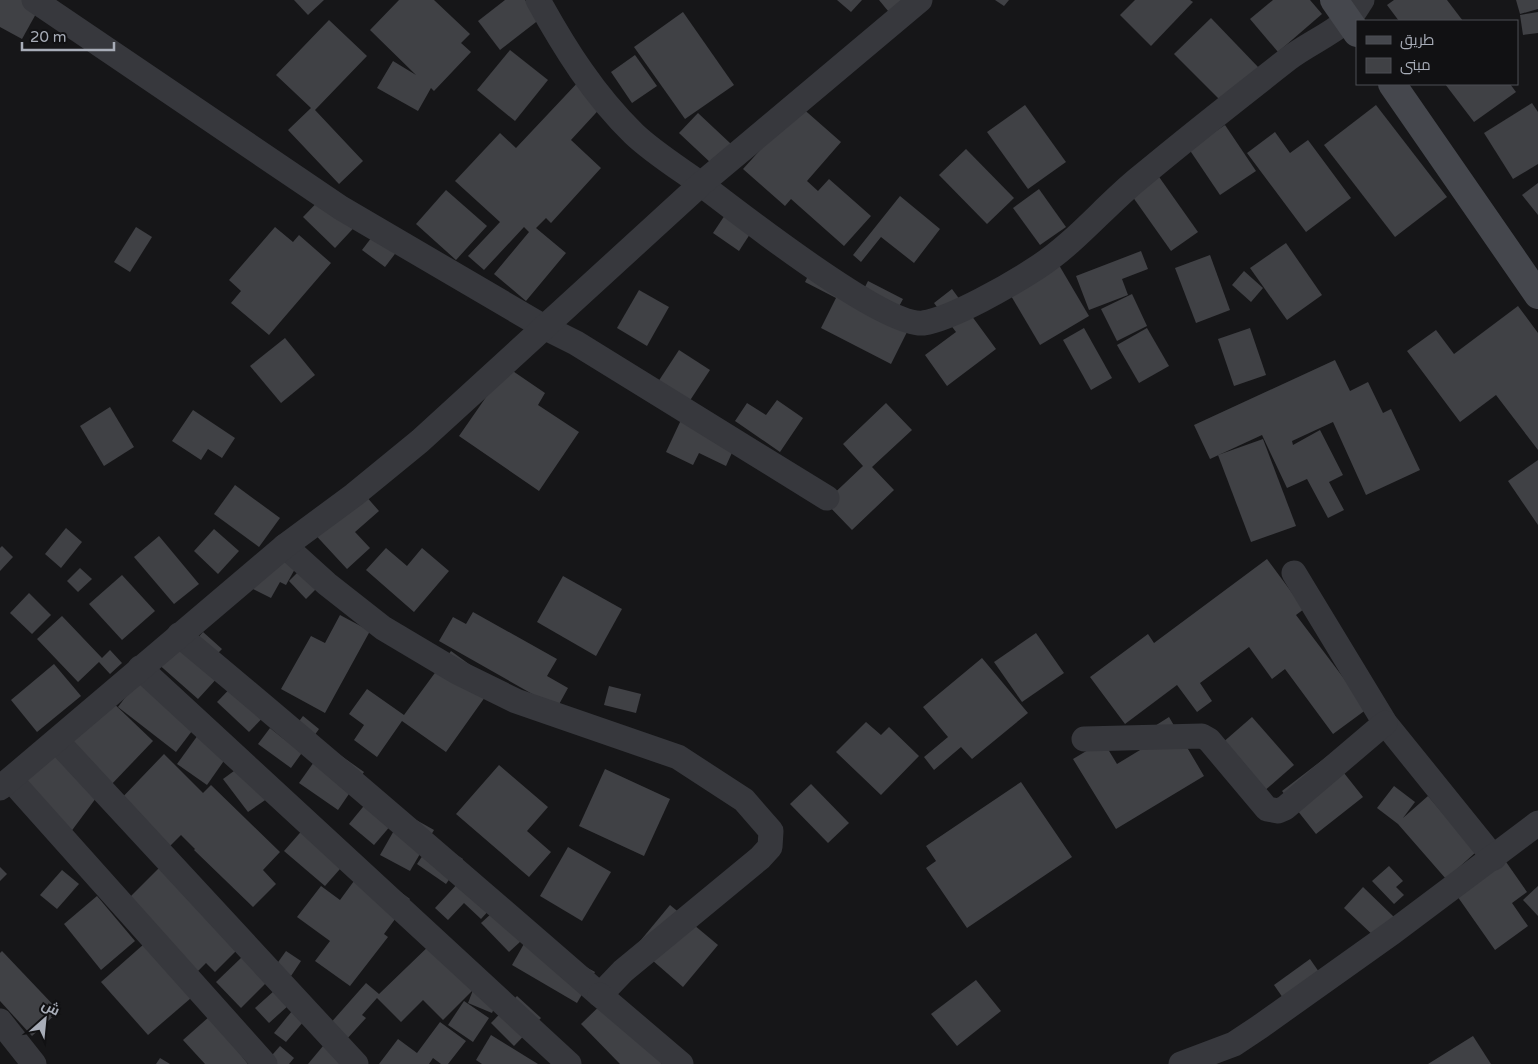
<svg xmlns="http://www.w3.org/2000/svg" width="1538" height="1064" font-family="'Varela Round',Cairo,sans-serif">
<rect width="100%" height="100%" fill="#161618"/>
<g fill="#404145">
<polygon points="0,0 36,0 42,3 22,39 0,27"/>
<polygon points="294,0 324,0 308,15"/>
<polygon points="399,0 434,0 470,34 461,43 471,52 434,91 431,88 418,111 377,88 393,61 416,75 370,30"/>
<polygon points="505,0 525,0 540,19 500,50 478,21"/>
<polygon points="837,0 862,0 851,12"/>
<polygon points="879,0 915,0 893,17"/>
<polygon points="995,0 1009,0 1004,6"/>
<polygon points="1135,0 1190,0 1193,2 1151,46 1120,15"/>
<polygon points="1273,0 1310,0 1322,14 1278,52 1250,19"/>
<polygon points="1394,0 1447,0 1463,21 1399,21 1387,5"/>
<polygon points="1516,0 1538,0 1538,9 1520,14"/>
<polygon points="683,12 734,85 685,119 634,47"/>
<polygon points="1538,12 1538,33 1523,35 1520,15"/>
<polygon points="1211,18 1259,68 1223,103 1174,54"/>
<polygon points="329,20 367,56 315,110 363,161 339,184 288,130 311,108 276,75"/>
<polygon points="510,50 548,80 515,121 477,90"/>
<polygon points="635,55 657,86 632,103 611,72"/>
<polygon points="581,79 606,102 571,140 601,168 551,223 546,218 536,228 566,253 526,301 494,274 529,232 524,227 484,270 468,256 500,222 455,181 500,133 516,148"/>
<polygon points="1445,84 1510,84 1516,92 1474,122"/>
<polygon points="1532,103 1538,112 1538,164 1513,179 1484,133"/>
<polygon points="1025,105 1066,162 1028,189 987,132"/>
<polygon points="1376,105 1447,197 1395,237 1324,145"/>
<polygon points="800,106 841,142 807,181 818,191 829,179 871,216 844,246 791,199 785,206 743,169"/>
<polygon points="698,113 731,144 712,164 679,133"/>
<polygon points="1225,125 1256,171 1220,195 1189,149"/>
<polygon points="1275,132 1290,153 1308,140 1351,198 1306,232 1247,153"/>
<polygon points="966,149 1014,198 987,224 939,175"/>
<polygon points="1157,174 1198,232 1171,251 1130,193"/>
<polygon points="1538,183 1538,215 1522,195"/>
<polygon points="330,189 362,219 335,248 303,217"/>
<polygon points="1039,189 1066,227 1040,245 1013,208"/>
<polygon points="446,190 487,226 456,260 416,224"/>
<polygon points="900,196 940,229 914,263 881,237 861,262 853,255"/>
<polygon points="735,200 761,217 739,251 713,233"/>
<polygon points="136,227 152,237 130,272 114,262"/>
<polygon points="275,227 293,242 299,235 331,263 269,335 231,303 241,291 229,280"/>
<polygon points="378,229 401,246 385,267 362,250"/>
<polygon points="1286,243 1322,295 1287,320 1250,268"/>
<polygon points="1141,251 1148,269 1122,279 1128,295 1089,310 1076,276"/>
<polygon points="1210,255 1230,310 1196,323 1175,268"/>
<polygon points="1056,260 1089,316 1040,345 1007,289"/>
<polygon points="815,262 859,299 868,281 903,299 895,314 912,322 891,364 821,328 836,298 805,282"/>
<polygon points="1244,271 1263,288 1251,302 1232,285"/>
<polygon points="952,289 996,349 947,386 925,355 956,332 934,303"/>
<polygon points="639,290 669,307 647,346 617,328"/>
<polygon points="1132,294 1147,326 1117,341 1101,309"/>
<polygon points="1518,306 1538,333 1538,450 1496,395 1460,422 1407,351 1436,330 1454,354"/>
<polygon points="1084,328 1112,378 1091,390 1063,340"/>
<polygon points="1147,328 1169,366 1139,383 1117,345"/>
<polygon points="1250,328 1266,375 1234,386 1218,339"/>
<polygon points="285,338 315,375 281,403 250,366"/>
<polygon points="679,350 710,370 687,405 656,385"/>
<polygon points="1335,360 1350,391 1368,382 1383,413 1391,409 1420,470 1366,495 1333,422 1292,441 1293,445 1320,430 1343,475 1329,482 1344,510 1328,518 1307,479 1287,488 1262,435 1210,459 1194,425"/>
<polygon points="507,367 545,393 538,405 579,432 539,491 459,436"/>
<polygon points="777,400 803,418 780,452 735,421 747,403 766,415"/>
<polygon points="886,403 912,430 872,467 894,490 852,530 825,502 863,466 843,444"/>
<polygon points="110,407 134,447 104,466 80,426"/>
<polygon points="193,410 235,438 222,458 208,449 201,460 172,441"/>
<polygon points="681,420 735,446 726,466 699,453 693,465 666,452"/>
<polygon points="1263,439 1296,526 1251,542 1218,455"/>
<polygon points="1538,460 1538,525 1508,481"/>
<polygon points="235,485 280,518 259,547 214,514"/>
<polygon points="357,486 379,511 355,532 370,548 347,569 310,529"/>
<polygon points="66,528 82,542 61,568 45,554"/>
<polygon points="214,529 239,551 218,574 194,551"/>
<polygon points="159,536 199,584 174,604 134,557"/>
<polygon points="278,536 305,551 286,585 280,582 271,598 251,588"/>
<polygon points="2,546 13,557 0,571 0,548"/>
<polygon points="386,548 407,566 422,548 449,571 414,612 366,570"/>
<polygon points="1267,559 1304,609 1296,615 1367,709 1333,734 1285,669 1272,679 1249,647 1200,683 1212,701 1197,712 1177,685 1125,724 1090,677 1148,634 1154,643"/>
<polygon points="309,561 326,579 306,599 289,581"/>
<polygon points="80,568 92,579 78,592 67,581"/>
<polygon points="122,575 155,611 122,640 89,604"/>
<polygon points="563,576 622,609 596,656 537,622"/>
<polygon points="29,593 51,615 32,634 10,613"/>
<polygon points="473,612 557,659 547,676 568,688 557,708 439,641 453,617 466,624"/>
<polygon points="340,615 370,631 325,713 281,689 311,636 325,643"/>
<polygon points="62,616 102,658 110,650 122,663 110,674 99,662 78,682 37,639"/>
<polygon points="203,632 222,649 217,654 230,664 198,699 156,662 173,643 184,653"/>
<polygon points="1036,633 1064,673 1022,702 994,662"/>
<polygon points="451,651 495,683 446,752 402,721 377,757 354,740 364,725 349,714 367,689 404,715"/>
<polygon points="982,658 1028,713 972,759 961,747 934,770 924,757 948,737 923,707"/>
<polygon points="54,664 81,696 37,732 11,700"/>
<polygon points="242,676 274,706 249,732 217,702"/>
<polygon points="140,678 198,723 176,752 118,707"/>
<polygon points="609,686 641,694 636,713 604,705"/>
<polygon points="107,697 153,741 109,787 63,744"/>
<polygon points="303,716 319,729 291,768 258,744 270,728 285,740"/>
<polygon points="1169,717 1204,776 1116,829 1073,759 1103,741 1117,764 1145,747 1139,736"/>
<polygon points="1252,717 1294,765 1263,792 1221,744"/>
<polygon points="866,722 881,735 889,727 919,756 881,795 836,752"/>
<polygon points="206,724 235,745 207,785 177,764"/>
<polygon points="326,745 364,772 338,810 299,783"/>
<polygon points="1338,748 1344,773 1363,797 1316,834 1282,791"/>
<polygon points="47,750 102,790 70,833 15,794"/>
<polygon points="164,754 203,793 211,785 280,852 263,870 276,884 253,907 194,850 195,849 181,835 165,851 116,804"/>
<polygon points="249,760 274,794 248,812 223,779"/>
<polygon points="499,765 548,807 527,831 551,852 529,877 456,814"/>
<polygon points="605,769 670,799 644,856 579,826"/>
<polygon points="1021,782 1072,857 967,928 926,868 936,861 926,846"/>
<polygon points="811,784 849,823 828,843 790,804"/>
<polygon points="1394,786 1415,802 1403,818 1428,796 1476,852 1446,879 1398,824 1377,808"/>
<polygon points="372,796 398,817 374,845 349,824"/>
<polygon points="404,813 434,830 410,871 380,855"/>
<polygon points="313,818 354,853 325,886 284,851"/>
<polygon points="433,840 463,859 446,884 417,864"/>
<polygon points="568,847 611,872 582,921 540,896"/>
<polygon points="1504,859 1527,892 1512,903 1528,926 1495,950 1455,893"/>
<polygon points="162,865 243,944 215,972 206,963 197,972 125,902"/>
<polygon points="365,866 410,899 384,934 388,937 350,986 315,961 330,941 297,917 321,886 340,900"/>
<polygon points="1389,866 1403,881 1396,887 1404,895 1394,904 1372,881"/>
<polygon points="0,867 7,874 0,881"/>
<polygon points="472,868 502,896 481,919 464,903 448,920 435,908"/>
<polygon points="62,870 79,884 57,909 40,895"/>
<polygon points="1538,886 1538,916 1523,900"/>
<polygon points="1363,887 1394,917 1375,937 1344,908"/>
<polygon points="97,896 135,941 101,970 64,924"/>
<polygon points="504,902 532,931 509,952 481,923"/>
<polygon points="670,905 718,945 683,987 636,946"/>
<polygon points="529,935 595,972 577,1003 512,965"/>
<polygon points="434,941 501,993 492,1013 468,1003 473,990 443,1020 423,1000 401,1022 377,998 362,1015 366,1018 345,1041 328,1026 366,983 379,994"/>
<polygon points="144,944 191,998 148,1035 101,982"/>
<polygon points="2,951 59,1011 32,1036 0,1001 0,953"/>
<polygon points="286,951 301,961 291,976 276,965"/>
<polygon points="242,957 267,982 241,1008 216,982"/>
<polygon points="1310,959 1319,972 1283,998 1274,985"/>
<polygon points="976,980 1001,1011 957,1046 931,1014"/>
<polygon points="275,990 289,1005 269,1023 255,1008"/>
<polygon points="612,994 671,1055 661,1064 620,1064 581,1024"/>
<polygon points="517,996 541,1018 514,1046 491,1023"/>
<polygon points="464,1001 489,1018 473,1042 448,1025"/>
<polygon points="292,1011 304,1021 286,1042 274,1033"/>
<polygon points="210,1016 248,1064 205,1064 183,1040"/>
<polygon points="440,1022 466,1041 448,1064 441,1064 433,1058 429,1064 379,1064 398,1039 417,1053"/>
<polygon points="491,1035 538,1064 482,1064 476,1060"/>
<polygon points="1473,1036 1491,1064 1428,1064"/>
<polygon points="280,1046 294,1058 289,1064 269,1064 266,1062"/>
<polygon points="323,1046 345,1064 308,1064"/>
<polygon points="160,1058 170,1064 156,1064"/>
</g>
<g fill="none" stroke-linecap="round" stroke-linejoin="round">
<g stroke="#37383d" stroke-width="25">
<polyline points="34,0 341,208 544,327 576,343 827,498"/>
<path d="M538,0c27,49 56,95 96,134 19,18 43,33 64,48 37,28 185,145 225,141 29,-4 89,-39 115,-56 37,-24 66,-60 100,-88 49,-41 100,-81 150,-120 18,-14 40,-23 58,-38 7,-5 11,-14 16,-21"/>
<polyline points="1294,573 1385,723 1494,858"/>
<path d="M179,635c142,118 282,239 421,360l23,-24 137,-113 10,-11 1,-16 -27,-31 -66,-43 -162,-56 -59,-29 -74,-44 -56,-44 -42,-38"/>
<polyline points="140,668 569,1064"/>
<polyline points="1084,739 1202,736 1209,740 1267,809 1278,811 1285,808 1385,723"/>
<polyline points="57,741 356,1064"/>
<polyline points="11,780 265,1064"/>
<polyline points="0,788 285,546 354,495 420,441 701,184 920,0"/>
<polyline points="600,995 681,1064"/>
<polyline points="0,1021 34,1064"/>
<polyline points="1181,1064 1234,1044 1261,1026 1393,932 1538,823"/>
</g>
<g stroke="#45474d" stroke-width="28">
<polyline points="1334,0 1357,33"/>
<polyline points="1392,84 1538,295"/>
</g>
</g>
<rect x="1356" y="20" width="162" height="65" fill="#111113" stroke="#4d4f55"/>
<rect x="1366" y="36" width="25" height="8" fill="#45474d" stroke="#4d4f55"/>
<text x="1400" y="45" font-size="15" fill="#a8adb8">طريق</text>
<rect x="1366" y="58" width="25" height="15" fill="#404145" stroke="#4d4f55"/>
<text x="1400" y="70" font-size="15" fill="#a8adb8">مبنى</text>
<g transform="translate(45 1019) rotate(27)" stroke="#111113" stroke-width="4" paint-order="stroke">
<path d="M0-4L9 19L0 12L-9 19Z" fill="#a8adb8"/>
<text y="-8" font-size="14" font-weight="bold" text-anchor="middle" fill="#a8adb8">ش</text>
</g>
<path d="M22 42v8h92v-8" fill="none" stroke="#a8adb8" stroke-width="2.5"/>
<text x="30" y="42" font-size="15" fill="#a8adb8" stroke="#111113" stroke-width="4" paint-order="stroke">20 m</text>
</svg>
